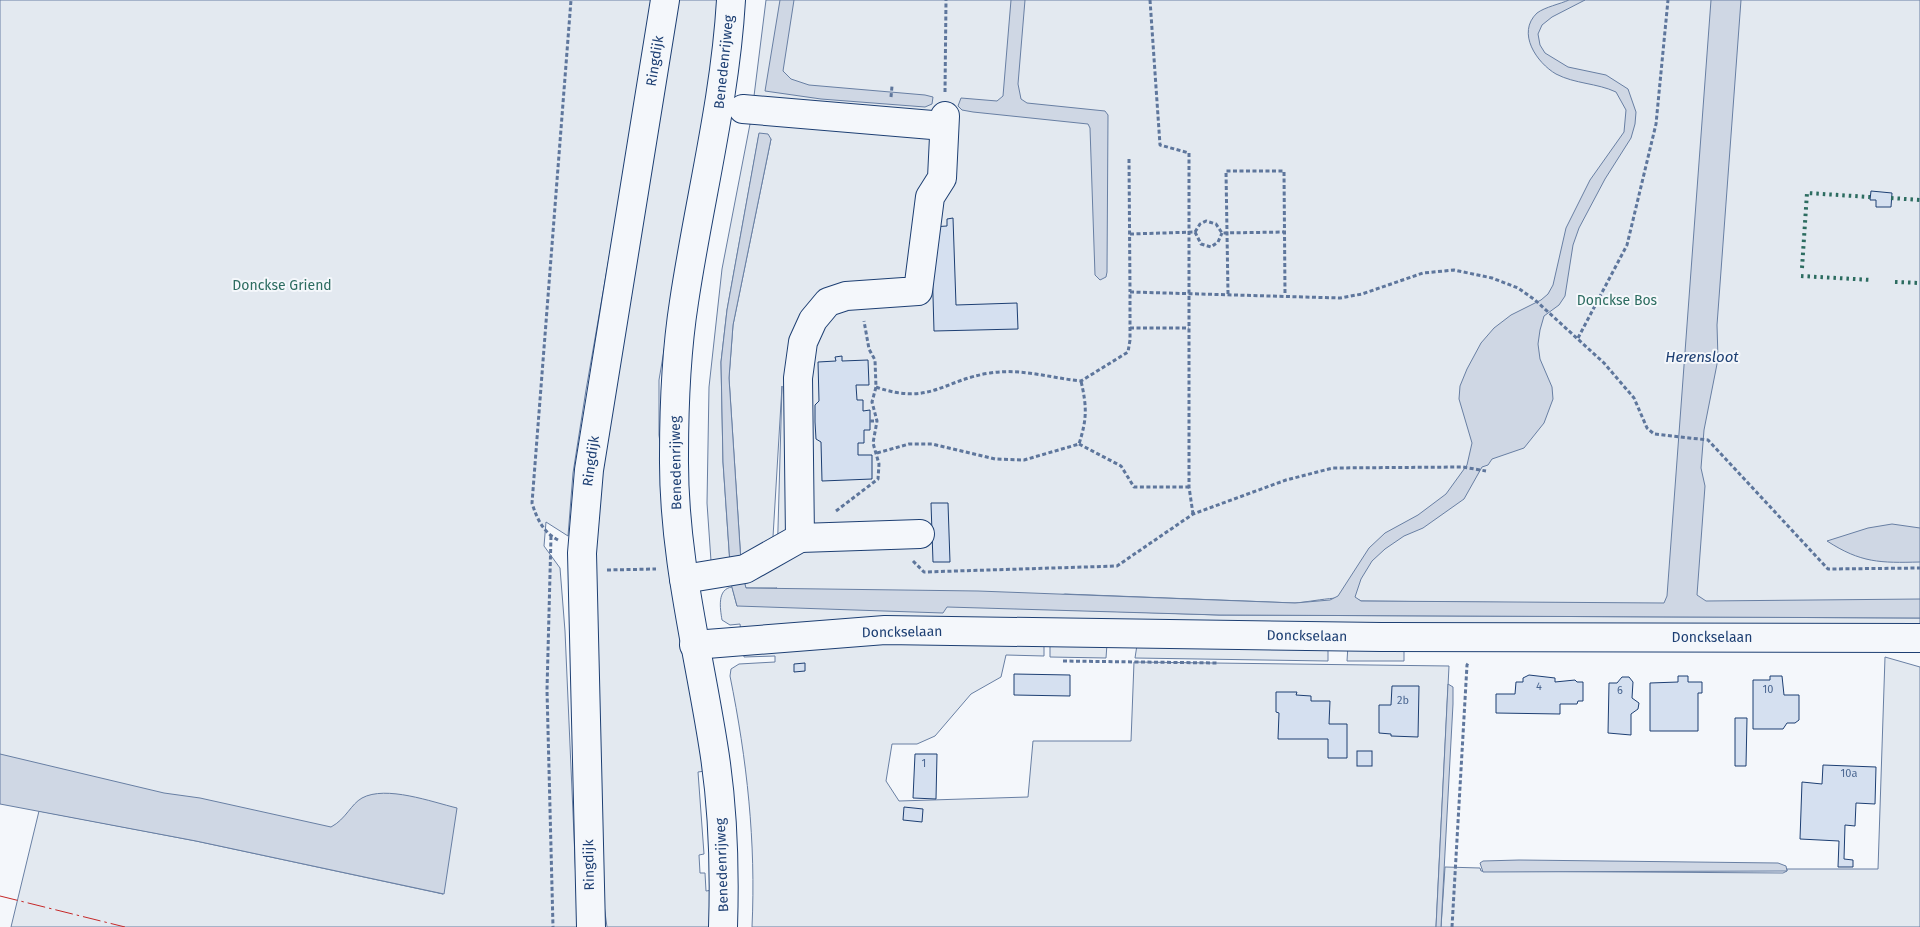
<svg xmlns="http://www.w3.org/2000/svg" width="1920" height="927" font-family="'Fira Sans',sans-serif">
<rect width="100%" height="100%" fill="#f4f7fb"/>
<g fill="#e3e9f0" stroke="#687fa3">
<polygon points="0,0 654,0 586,390 573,473 568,536 546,522 544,546 560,568 565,631 578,927 11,927 39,811 196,841 443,894 0,764"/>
<polygon points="679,0 723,0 659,380 659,435 705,771 698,772 704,854 699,855 700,873 705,873 706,891 713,890 711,927 607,927 600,876 592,568 597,498"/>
<path d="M766,0h1154v603l-272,1 -287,-3c-12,-8 -50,1 -66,2l-230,-9 -50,14 204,7 701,3v11l-876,13v14l-38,-1 -5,22 -30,17 -36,42 -18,8h-25l-6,37 13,20 129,-4 5,-56h98l3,-79 315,4 -13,261h-684c4,-85 -5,-167 -22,-251l1,-7 8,-5 36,-2v-6l-31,1 -4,-33 -10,1 -8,-5c-2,-12 -5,-31 10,-33l5,19 40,-18h-31l-3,-9 34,-15 5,-178 -9,151 -23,25h-9l-12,-184 4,-53 38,-186 -12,-5 -32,176 -6,52 2,100 7,102 -19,-3 -4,-58 2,-116 13,-118 28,-145 8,-2 -5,-18z"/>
<polygon points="1050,642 1107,644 1106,658 1050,657"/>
<polygon points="1137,645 1328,645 1328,661 1135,658"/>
<polygon points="1348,645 1404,649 1404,661 1347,661"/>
<polygon points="1885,657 1920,667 1920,927 1441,927 1445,867 1480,868 1481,871 1783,873 1787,871 1787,869 1878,869"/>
</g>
<g fill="#cfd7e4" stroke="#687fa3">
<polygon points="780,0 794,0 783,71 791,79 809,85 925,95 933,97 932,104 925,107 821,99 765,91"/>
<polygon points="1011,0 1025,0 1018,84 1021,99 1027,103 1105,111 1108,115 1107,272 1106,277 1100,280 1095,275 1090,128 1088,124 973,112 962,110 958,106 961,98 997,101 1003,96"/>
<path d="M1569,0h16l-33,17 -10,8 -4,9 2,11 5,8 23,14 38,8 22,14 8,23 -1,12 -4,14 -26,41 -26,49 -6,17 -8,51 -6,9 -15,11 -4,14 -2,14 2,15 12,28 1,12 -9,24 -20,25 -32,11 -4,6 -6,2 -18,32 -41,29 -19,8 -19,13 -13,12 -11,18 -6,18 6,4 303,2 3,-7 44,-596h30l-24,325 1,34 -14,71 -3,38 4,18 -8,109 9,6 214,-2v19l-701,-3 -272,-8 -4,6 -206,-7 -7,-26 13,-3 3,11 232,3 317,12 35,-3 8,-4 31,-48 16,-15 33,-18 28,-21 21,-29 5,-22 -13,-44 1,-13 7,-17 14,-26 13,-15 17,-13 30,-15 7,-6 5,-9 13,-57 24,-48 34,-48 2,-22 -10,-18c-19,-9 -41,-8 -60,-18 -19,-11 -40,-41 -19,-61 8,-6 23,-9 32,-13z"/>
<polygon points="759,133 768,134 771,139 733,325 729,378 741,562 730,564 723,462 721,362 727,310"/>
<path d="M1892,524l28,4v34c-40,1 -59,1 -93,-21l41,-13z"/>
<polygon points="1448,684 1453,687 1453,704 1441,927 1436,927"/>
<path d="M0,754l164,39 36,5 131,29c15,-8 20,-23 31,-29 24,-13 70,4 95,10l-13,86 -248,-53 -196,-37z"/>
<polygon points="1519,860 1778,863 1786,866 1787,871 1483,872 1480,863 1483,861"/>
</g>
<g fill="#d5e0f0" stroke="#1d3f73">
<polygon points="1871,191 1892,193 1891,207 1876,207 1876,200 1870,200"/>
<polygon points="953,218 956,305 1017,303 1018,329 934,331 931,227 947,226 947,219"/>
<polygon points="842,356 842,361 868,360 869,385 856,385 857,400 863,400 863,411 870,410 870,430 864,430 864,443 858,443 858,455 872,455 872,479 822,481 821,442 816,439 815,422 815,405 819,401 818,362 836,361 835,357"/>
<polygon points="931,503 948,503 950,562 933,562"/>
<polygon points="805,663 805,671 794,672 794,664"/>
<polygon points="1014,674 1070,675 1070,696 1014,695"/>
<polygon points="1529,675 1555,678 1555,682 1575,680 1577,682 1583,682 1583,701 1578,701 1577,704 1560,704 1560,714 1496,713 1496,694 1515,694 1516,682 1523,682 1523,678"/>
<polygon points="1678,676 1688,676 1688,682 1702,682 1702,693 1698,693 1698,731 1650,731 1650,683 1678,682"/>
<polygon points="1770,676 1782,676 1784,695 1799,695 1799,720 1795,723 1787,723 1783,729 1753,729 1753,680 1770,680"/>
<polygon points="1622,677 1629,677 1633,682 1632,698 1639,703 1638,709 1631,714 1631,735 1608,733 1609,683 1617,683"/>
<polygon points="1392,686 1419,686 1418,737 1391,736 1391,734 1379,733 1379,705 1391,705"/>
<polygon points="1276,692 1297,692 1296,695 1311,696 1311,701 1330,701 1329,724 1347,724 1347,758 1328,758 1328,739 1278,739 1279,713 1276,712"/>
<polygon points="1735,718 1747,718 1746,766 1735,766"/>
<rect x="1357" y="751" width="15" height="15"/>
<polygon points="915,754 937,754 936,799 913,798"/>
<polygon points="1823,765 1876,767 1875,804 1856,803 1855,826 1845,825 1844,859 1853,860 1853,867 1838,867 1839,841 1800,839 1802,782 1822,784"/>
<polygon points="904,807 923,809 922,822 903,820"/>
</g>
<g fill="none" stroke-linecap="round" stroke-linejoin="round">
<defs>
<g id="minor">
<polyline points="743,109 944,126"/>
<polyline points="800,538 920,534"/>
<polyline points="684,579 745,569 800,538 798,378 803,342 813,320 828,302 846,296 918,291 930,197 942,178 945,116"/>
<polyline points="694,645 885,630 1381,637 1920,638"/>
<polyline points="591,927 582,553 589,470 665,0"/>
<path d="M723,927c2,-61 0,-123 -10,-183 -15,-95 -40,-190 -39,-288 0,-52 2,-103 10,-154 15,-101 41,-200 47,-302"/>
</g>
</defs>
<use href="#minor" stroke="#1d3f73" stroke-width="30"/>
<g stroke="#5e769c" stroke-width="3" stroke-dasharray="4 2.5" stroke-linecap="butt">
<polyline points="1150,0 1160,145 1189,153 1189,487 1193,514"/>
<polyline points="945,92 946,0"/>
<polyline points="891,97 892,86"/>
<polyline points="1129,159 1130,292"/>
<polyline points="1195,232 1200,224 1206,221 1216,224 1222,233 1284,232"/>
<polyline points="1130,234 1195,232 1201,244 1211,247 1218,242 1222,233"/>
<polyline points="1228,294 1226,171 1284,171 1285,294"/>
<polyline points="1130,328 1189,328"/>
<polyline points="1578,338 1627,245 1656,124 1668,0"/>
<path d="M876,387c54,19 67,-7 114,-14 32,-5 60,5 91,8l47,-29 2,-12v-48l210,6 22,-4 61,-21 31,-3 38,8 26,10 17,12 69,63 30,35 13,30 7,6 54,6 120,129 92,-1"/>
<polyline points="870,421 877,421"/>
<polyline points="1079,444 1121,466 1134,487 1189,487"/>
<path d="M877,453l32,-9h23l63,15 29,1 55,-16c8,-25 8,-37 2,-63"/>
<polyline points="836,511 878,479 879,464 873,443 877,421 872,402 876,387 875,360 869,349 864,321"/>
<polyline points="551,536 547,690 553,927"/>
<path d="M558,540c-15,-8 -21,-21 -26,-37l39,-503"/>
<polyline points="913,561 924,572 1117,566 1193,514 1286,480 1333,468 1463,467 1486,471"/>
<polyline points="607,570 656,569"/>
<polyline points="1063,661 1219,663"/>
<polyline points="1452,927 1467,665 1469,662"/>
</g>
<use href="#minor" stroke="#f4f7fb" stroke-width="28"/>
<g stroke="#2c6c60" stroke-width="4" stroke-dasharray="2.5 4" stroke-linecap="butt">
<polyline points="1891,198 1920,200"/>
<polyline points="1802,268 1807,193 1870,197"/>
<polyline points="1801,276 1871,280"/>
<polyline points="1895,282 1920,283"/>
</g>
<polyline stroke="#c62828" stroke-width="1" stroke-dasharray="18 4 2.5 4" stroke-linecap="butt" points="0,896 125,927"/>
</g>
<g text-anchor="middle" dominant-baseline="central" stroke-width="4" stroke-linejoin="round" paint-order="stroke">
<g font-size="11" fill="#4b6792">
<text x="1539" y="686">4</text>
<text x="1768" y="689">10</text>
<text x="1620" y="690">6</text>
<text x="1403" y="700">2b</text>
<text x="924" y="763">1</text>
<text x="1849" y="773">10a</text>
</g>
<g font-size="14" fill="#1d3f73" stroke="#f4f7fb">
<text transform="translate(655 61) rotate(-81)">Ringdijk</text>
<text transform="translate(724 62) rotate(-84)">Benedenrijweg</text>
<text transform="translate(591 461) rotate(-82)">Ringdijk</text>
<text transform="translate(676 463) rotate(-91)">Benedenrijweg</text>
<text transform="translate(902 632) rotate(-1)">Donckselaan</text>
<text transform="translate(1307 636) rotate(1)">Donckselaan</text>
<text x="1712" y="637">Donckselaan</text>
<text transform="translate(589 865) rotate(-91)">Ringdijk</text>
<text transform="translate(722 865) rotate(-92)">Benedenrijweg</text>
</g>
<g font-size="14" fill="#2c6c60" stroke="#f4f7fb">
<text x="282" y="285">Donckse Griend</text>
<text x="1617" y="300">Donckse Bos</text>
</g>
<g font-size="15" font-style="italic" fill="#1d3f73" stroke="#f4f7fb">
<text x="1702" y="357">Herensloot</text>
</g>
</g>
</svg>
